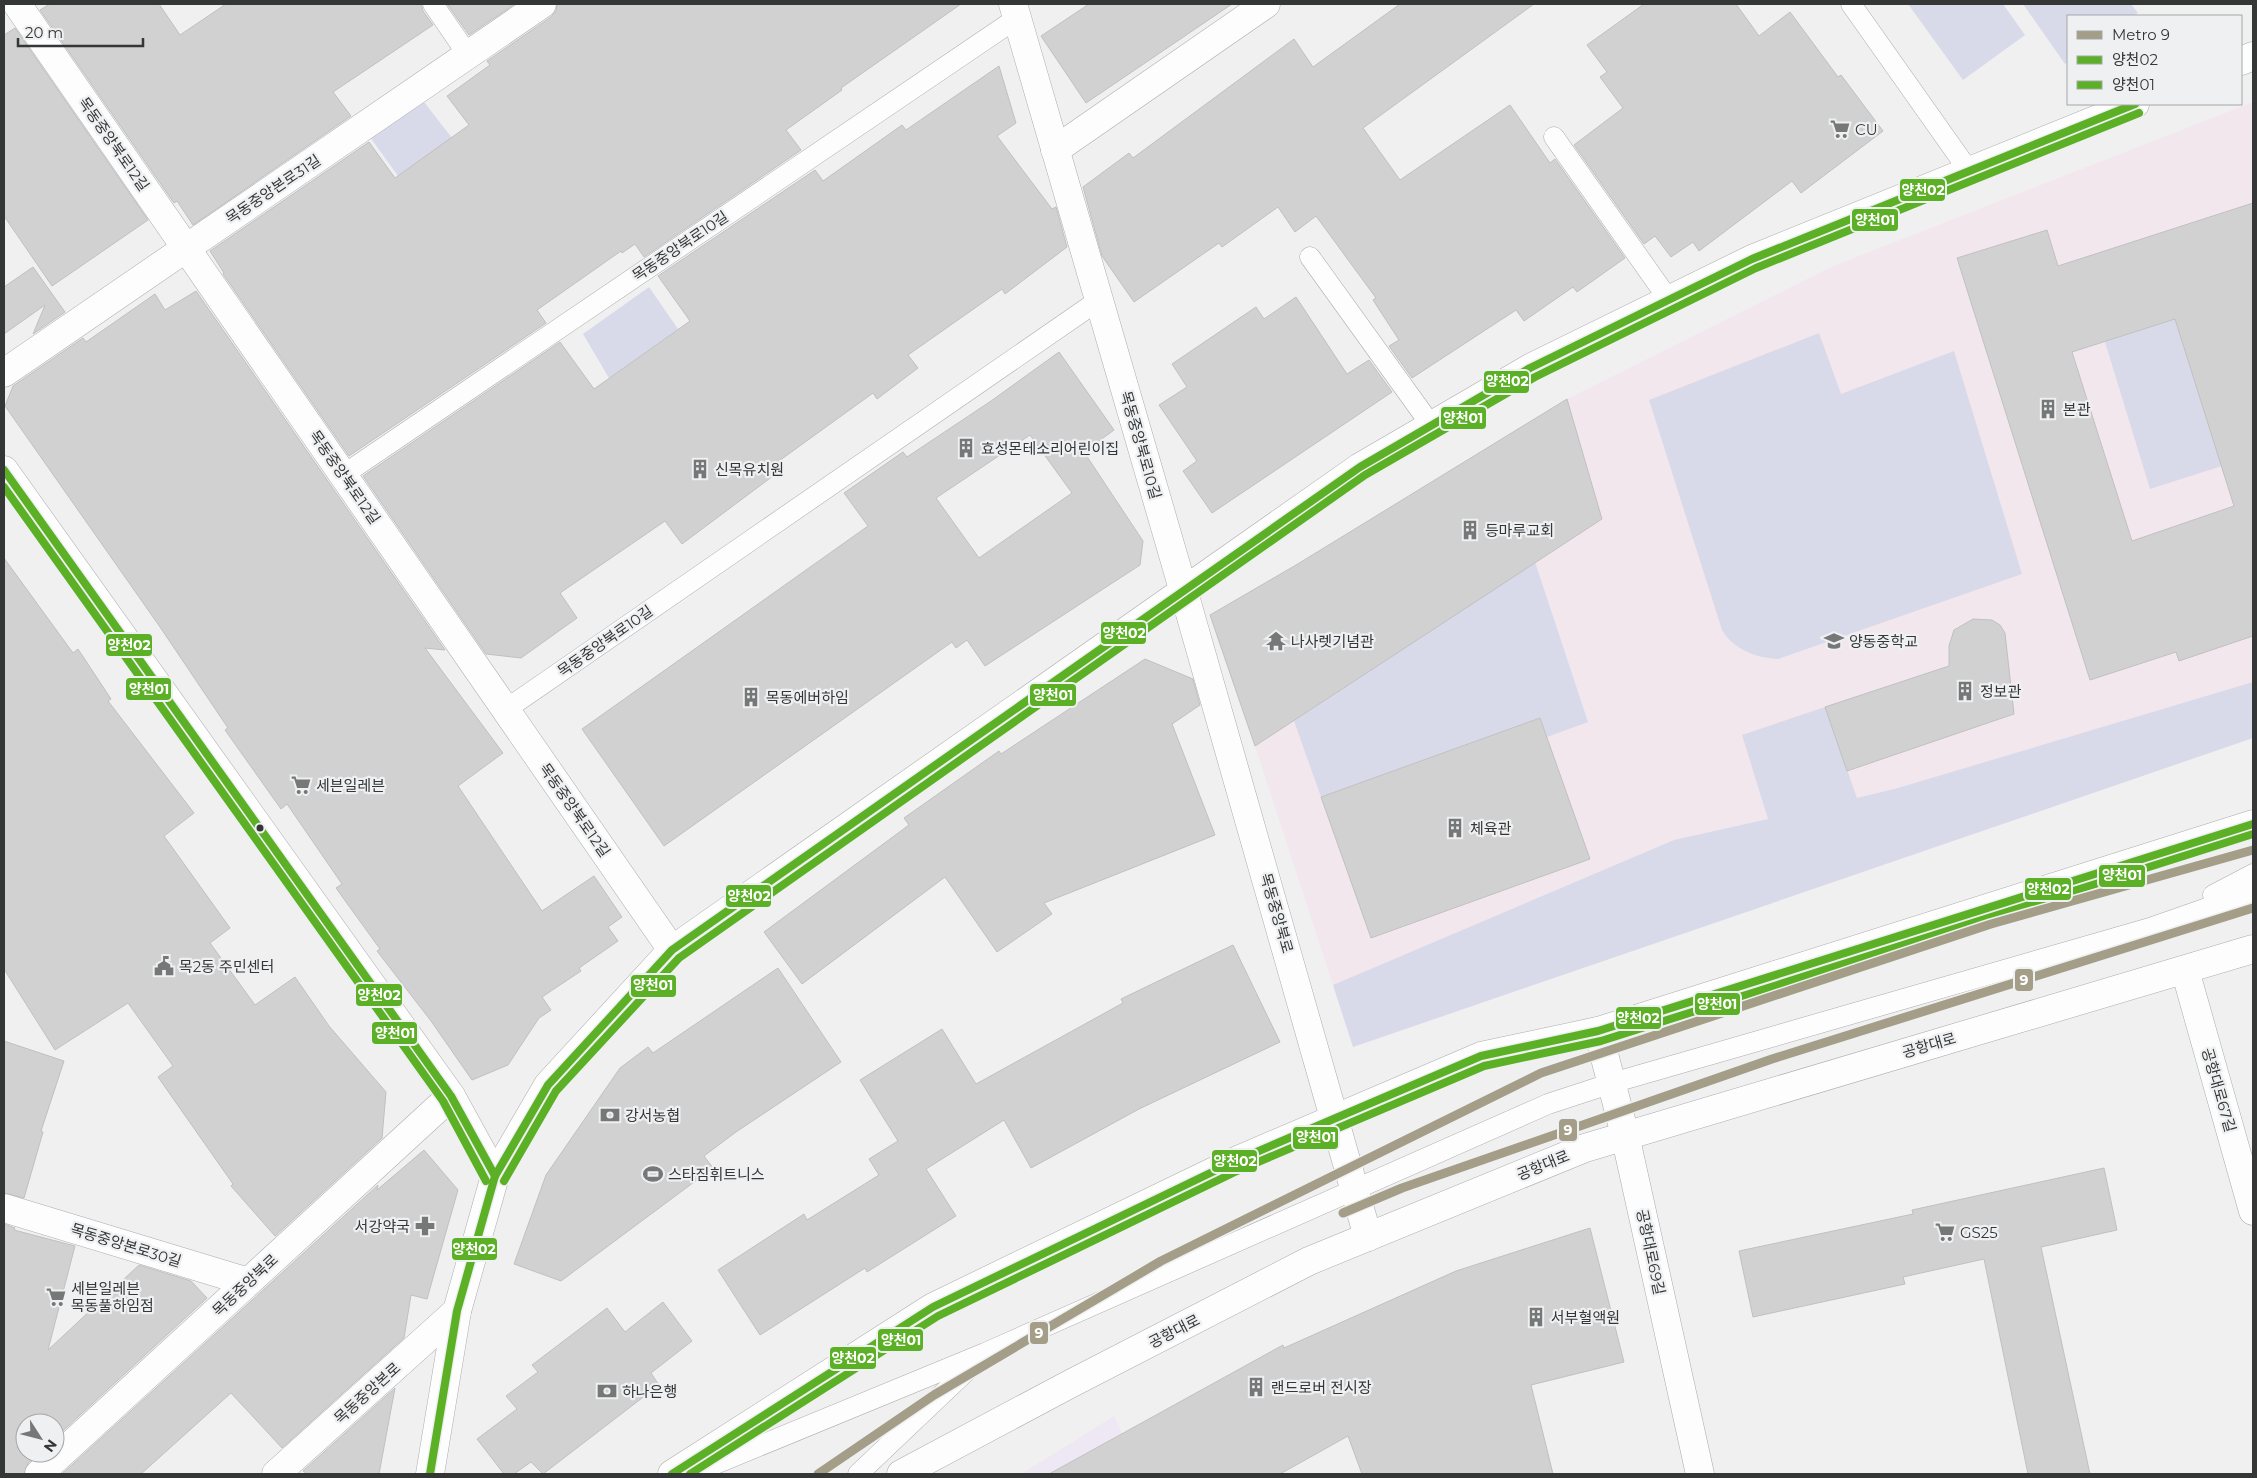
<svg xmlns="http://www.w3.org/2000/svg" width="2257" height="1478" font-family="Montserrat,'Noto Sans KR',sans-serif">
<rect width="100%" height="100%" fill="#f0f0f1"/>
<polygon fill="#ede8f4" points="1114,1416 1141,1474 1021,1474"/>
<polygon fill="#f3e7ee" points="2253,102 2253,738 1353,1047 1255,746 1602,519 1567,399 1833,266"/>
<g fill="#d8dae9">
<polygon points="1908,4 2003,4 2025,35 1963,80"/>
<polygon points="2023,4 2131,4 2138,13 2133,16 2068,16 2068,62 2065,64"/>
<polygon points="424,102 452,138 398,176 370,137"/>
<polygon points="649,287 678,329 609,378 583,334"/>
<polygon points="2175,319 2222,466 2150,489 2105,342"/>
<path d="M1819,333l22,61 113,-43 68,223 -244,85c-22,-1 -45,-10 -56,-29l-73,-230z"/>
<polygon points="1535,562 1588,722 1547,737 1539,718 1321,797 1294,721"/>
<polygon points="2253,682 2253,738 1353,1047 1333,985 1674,840 1768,819 1742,735 1825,707 1857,798 1898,788"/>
</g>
<g fill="#d1d1d2" stroke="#c0c0c1" fill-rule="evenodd">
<polygon points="50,4 159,4 180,35 226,4 421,4 423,11 433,25 333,92 351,116 193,225 177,201 174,203 40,10"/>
<polygon points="447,4 515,4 469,35"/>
<polygon points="557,4 961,4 841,88 842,90 786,130 801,150 644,257 635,244 622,253 621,251 537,310 546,323 349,456 223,274 224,273 210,251 369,142 395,178 469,125 447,96 490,65 487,61 551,17 556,11"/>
<polygon points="1089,4 1232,4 1086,103 1041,36"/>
<polygon points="1400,4 1534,4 1363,128 1400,180 1510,105 1550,163 1555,159 1625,258 1577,292 1573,287 1524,321 1516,310 1412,378 1389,346 1399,340 1373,300 1376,298 1316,216 1295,232 1278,207 1222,247 1219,243 1134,302 1102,256 1083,187 1129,153 1133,158 1294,39 1313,67"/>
<polygon points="1644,4 1736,4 1759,36 1790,12 1838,77 1841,75 1883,131 1801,193 1792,181 1699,251 1693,242 1671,257 1655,236 1644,244 1574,145 1623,108 1600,77 1607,72 1587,45"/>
<polygon points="15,28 148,220 52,286 4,216 4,35"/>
<polygon points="999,66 1016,123 997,136 1052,209 1056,207 1067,247 1005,294 1002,289 908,355 918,368 877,399 873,393 772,466 777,473 682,544 665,521 560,593 577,618 521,658 486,654 363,476 560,342 594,389 690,321 658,276 815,170 823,181 902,125 906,130"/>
<path d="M2253,203v433l-74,25 -3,-9 -86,28 -133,-422 90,-28 11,36zM2175,319l59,187 -102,35 -60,-189z"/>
<polygon points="33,267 65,312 33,334 45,305 4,334 4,287"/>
<polygon points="196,291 445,650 425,648 503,753 458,786 542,911 594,876 622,917 608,927 618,941 579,968 581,971 542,997 551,1010 539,1018 508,1065 472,1080 431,1021 377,951 380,949 336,888 342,884 287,804 281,809 225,730 228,728 160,627 5,406 13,386 83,338 86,342 155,294 165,310"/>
<polygon points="1296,297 1347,374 1369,360 1392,392 1212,513 1183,471 1197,461 1159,405 1187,387 1172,364 1256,307 1264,319"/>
<path d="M1059,352l55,78 -30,22 59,89 -3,24 -155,101 -18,-26 -11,8 -4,-6 -288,204 -82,-117 286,-203 -24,-33 59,-41 4,5 84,-56zM1030,435l42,58 -93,65 -43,-60z"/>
<polygon points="1567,399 1602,519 1255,746 1210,615 1296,565"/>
<polygon points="4,558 73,653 78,649 111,699 108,701 194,813 164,836 230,928 210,943 255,1005 295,977 329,1026 386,1092 382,1138 275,1236 231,1186 233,1184 158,1077 173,1066 128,1003 55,1050 4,969"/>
<polygon points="1973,619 1992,620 2000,625 2005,633 2014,714 1847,771 1825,707 1949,666 1949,646 1954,630"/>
<polygon points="1145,659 1193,679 1200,705 1172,724 1215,835 1044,903 1052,914 997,952 945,877 802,984 764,932 909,825 904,818 999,751 1001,754"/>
<polygon points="1540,718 1590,859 1371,938 1321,797"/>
<polygon points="1233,945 1280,1042 1139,1109 1031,1168 1004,1120 926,1169 956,1216 867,1272 865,1268 760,1335 718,1270 804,1214 807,1220 879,1175 869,1159 898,1141 860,1080 942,1029 976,1084 1123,1003 1121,999"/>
<polygon points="778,968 841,1062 736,1132 704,1156 713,1168 561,1281 514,1264 546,1175 620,1068 648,1047 653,1053"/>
<polygon points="4,1041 64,1061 41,1131 43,1132 24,1198 4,1193"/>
<polygon points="424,1150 458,1190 427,1299 411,1295 404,1338 282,1448 231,1393 141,1474 62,1474 378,1185 377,1190"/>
<polygon points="2104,1168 2117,1230 2041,1247 2090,1474 2028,1474 1984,1259 1903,1277 1905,1284 1753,1317 1739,1251 1913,1214 1912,1210"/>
<polygon points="4,1224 15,1228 14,1230 75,1246 48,1350 139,1265 191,1281 207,1298 55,1438 55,1423 25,1423 25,1453 39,1453 28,1463 24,1474 4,1474"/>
<polygon points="1590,1228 1624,1362 1531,1385 1553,1474 1362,1474 1348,1436 1280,1474 1049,1474 1283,1345 1284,1348 1456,1271"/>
<polygon points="663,1302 692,1341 651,1373 659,1385 543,1474 531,1462 514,1474 504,1474 477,1439 517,1409 506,1396 538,1372 532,1365 607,1308 625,1332"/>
<polygon points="395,1388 379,1474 307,1474 303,1471"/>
</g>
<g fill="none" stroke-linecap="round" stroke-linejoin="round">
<defs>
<g id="service">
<polyline points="433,4 468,55"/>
<polyline points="1851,4 1969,171"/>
<polyline points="1554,137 1669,300"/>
<polyline points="1310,257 1431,425"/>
<polyline points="343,475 1017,18"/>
<polyline points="505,710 1099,300"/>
<polyline points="2213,895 2253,874"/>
<polyline points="691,1474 985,1353 1548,1104 1612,1083 2153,927 2253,892"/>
<polyline points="858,1474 976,1362"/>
</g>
<g id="minor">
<polyline points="17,4 672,950"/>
<polyline points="1013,4 1183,589 1368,1237"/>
<polyline points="1055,150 1266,4"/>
<polyline points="4,373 542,4"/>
<polyline points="2185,970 2253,1211"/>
<polyline points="1598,1031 1625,1135 1700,1474"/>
<polyline points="4,1208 248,1282"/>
<polyline points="39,1474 451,1096"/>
<polyline points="276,1474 457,1311"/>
</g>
<g id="tertiary">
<polyline points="2241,61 2253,56"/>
<polyline points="4,470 451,1096 495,1176"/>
<polyline points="430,1474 457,1311 495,1176 548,1085 672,950 1360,467 1530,368 1752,259 2135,104"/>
</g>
<g id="primary">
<polyline points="672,1474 933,1307 1233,1162 1481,1056 1598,1031 2253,824"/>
<polyline points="901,1474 1070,1384 1309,1261 1585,1148 2253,949"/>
</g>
</defs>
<use href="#service" stroke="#acacad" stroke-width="21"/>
<use href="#minor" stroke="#acacad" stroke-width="29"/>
<use href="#tertiary" stroke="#acacad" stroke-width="29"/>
<use href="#primary" stroke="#acacad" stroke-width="29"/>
<use href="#service" stroke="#fdfdfd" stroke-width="20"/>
<use href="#minor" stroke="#fdfdfd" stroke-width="28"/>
<use href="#tertiary" stroke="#fdfdfd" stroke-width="28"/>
<use href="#primary" stroke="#fdfdfd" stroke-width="28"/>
<defs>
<g id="bus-1">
<polyline points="4,470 451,1096 495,1176"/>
<polyline points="430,1474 457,1311 495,1176 548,1085 672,950 1360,467 1530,368 1752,259 2135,104"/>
<polyline points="672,1474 933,1307 1233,1162 1481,1056 1598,1031 2253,824"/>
</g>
<g id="bus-2">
<polyline points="4,487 443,1101 486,1181"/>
<polyline points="504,1181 556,1091 679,958 1365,475 1535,377 1756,268 2139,113"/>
<polyline points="690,1474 938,1316 1237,1171 1484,1066 1601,1041 2253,834"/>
</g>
</defs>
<use href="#bus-1" stroke="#eff0f2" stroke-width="11"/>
<use href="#bus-2" stroke="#eff0f2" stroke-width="11"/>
<use href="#bus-1" stroke="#5bb025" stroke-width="8"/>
<use href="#bus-2" stroke="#5bb025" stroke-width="8"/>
<defs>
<g id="metro-1">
<polyline points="1343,1213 1402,1188 1772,1059 2253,908"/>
<polyline points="818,1474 934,1395 1161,1261 1541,1073 1991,924 2253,850"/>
</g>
</defs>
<use href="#metro-1" stroke="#eff0f2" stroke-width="12"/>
<use href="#metro-1" stroke="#a49d87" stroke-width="9"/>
</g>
<defs>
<symbol id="supermarket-bare" viewBox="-9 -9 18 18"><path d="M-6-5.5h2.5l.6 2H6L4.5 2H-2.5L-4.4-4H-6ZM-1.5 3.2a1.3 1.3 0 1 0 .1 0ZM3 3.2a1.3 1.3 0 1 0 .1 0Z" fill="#767777" stroke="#eff0f2" stroke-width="2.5" paint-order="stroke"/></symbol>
<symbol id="building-bare" viewBox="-9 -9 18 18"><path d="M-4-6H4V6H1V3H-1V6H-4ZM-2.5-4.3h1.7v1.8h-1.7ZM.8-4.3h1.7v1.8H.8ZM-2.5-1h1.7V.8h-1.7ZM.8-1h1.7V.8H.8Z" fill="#767777" stroke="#eff0f2" stroke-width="2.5" paint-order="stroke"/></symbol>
<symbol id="temple-bare" viewBox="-9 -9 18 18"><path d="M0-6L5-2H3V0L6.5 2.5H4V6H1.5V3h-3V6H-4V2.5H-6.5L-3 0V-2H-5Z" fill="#767777" stroke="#eff0f2" stroke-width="2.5" paint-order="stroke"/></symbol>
<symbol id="school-bare" viewBox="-9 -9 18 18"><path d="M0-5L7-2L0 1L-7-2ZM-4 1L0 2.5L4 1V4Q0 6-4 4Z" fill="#767777" stroke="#eff0f2" stroke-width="2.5" paint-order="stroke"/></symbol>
<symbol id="civic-bare" viewBox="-9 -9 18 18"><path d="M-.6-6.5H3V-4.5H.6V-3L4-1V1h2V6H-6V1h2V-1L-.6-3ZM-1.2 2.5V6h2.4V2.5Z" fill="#767777" stroke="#eff0f2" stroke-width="2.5" paint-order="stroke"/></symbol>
<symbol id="bank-bare" viewBox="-9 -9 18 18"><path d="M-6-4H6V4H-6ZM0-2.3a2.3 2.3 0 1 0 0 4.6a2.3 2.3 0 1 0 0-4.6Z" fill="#767777" stroke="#eff0f2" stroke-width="2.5" paint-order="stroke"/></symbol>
<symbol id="stadium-bare" viewBox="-9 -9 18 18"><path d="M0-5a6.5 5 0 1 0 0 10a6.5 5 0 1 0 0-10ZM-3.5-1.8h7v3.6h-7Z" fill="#767777" stroke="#eff0f2" stroke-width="2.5" paint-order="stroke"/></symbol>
<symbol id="pharmacy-bare" viewBox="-9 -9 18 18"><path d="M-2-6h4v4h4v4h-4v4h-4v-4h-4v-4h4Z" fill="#767777" stroke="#eff0f2" stroke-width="2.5" paint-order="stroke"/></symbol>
</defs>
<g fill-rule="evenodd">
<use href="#supermarket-bare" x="1826" y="115" width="28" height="28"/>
<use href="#building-bare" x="2034" y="395" width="28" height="28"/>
<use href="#building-bare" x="952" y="434" width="28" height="28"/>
<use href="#building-bare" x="686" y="455" width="28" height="28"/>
<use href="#building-bare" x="1456" y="516" width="28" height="28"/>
<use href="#temple-bare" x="1262" y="627" width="28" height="28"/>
<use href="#school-bare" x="1820" y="627" width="28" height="28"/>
<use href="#building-bare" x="1951" y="677" width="28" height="28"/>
<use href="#building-bare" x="737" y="683" width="28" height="28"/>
<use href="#supermarket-bare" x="287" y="771" width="28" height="28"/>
<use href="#building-bare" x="1441" y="814" width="28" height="28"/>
<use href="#civic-bare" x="150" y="952" width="28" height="28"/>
<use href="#bank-bare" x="596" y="1101" width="28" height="28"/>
<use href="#stadium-bare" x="639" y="1160" width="28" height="28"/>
<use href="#pharmacy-bare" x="411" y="1212" width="28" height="28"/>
<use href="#supermarket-bare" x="1931" y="1218" width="28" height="28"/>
<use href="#supermarket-bare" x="42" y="1283" width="28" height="28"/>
<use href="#building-bare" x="1522" y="1303" width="28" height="28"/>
<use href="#building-bare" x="1242" y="1373" width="28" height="28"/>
<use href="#bank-bare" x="593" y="1377" width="28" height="28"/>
</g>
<circle fill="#353636" stroke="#eff0f2" stroke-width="2" cx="260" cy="828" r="4.5"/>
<g text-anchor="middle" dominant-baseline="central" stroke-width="4.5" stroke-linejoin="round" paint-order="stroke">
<g font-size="15" fill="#353636" stroke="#eff0f2" text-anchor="start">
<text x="1855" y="129">CU</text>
<text x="2063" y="409">본관</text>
<text x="981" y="448">효성몬테소리어린이집</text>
<text x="715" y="469">신목유치원</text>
<text x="1485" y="530">등마루교회</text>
<text x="1291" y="641">나사렛기념관</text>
<text x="1849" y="641">양동중학교</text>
<text x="1980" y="691">정보관</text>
<text x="766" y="697">목동에버하임</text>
<text x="316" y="785">세븐일레븐</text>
<text x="1470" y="828">체육관</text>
<text x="179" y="966">목2동 주민센터</text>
<text x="625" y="1115">강서농협</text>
<text x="668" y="1174">스타짐휘트니스</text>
<text x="410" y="1226" text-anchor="end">서강약국</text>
<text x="1960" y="1232">GS25</text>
<text x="71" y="1288">세븐일레븐<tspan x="71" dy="17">목동풀하임점</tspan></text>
<text x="1551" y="1317">서부혈액원</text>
<text x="1271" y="1387">랜드로버 전시장</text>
<text x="622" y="1391">하나은행</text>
</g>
<g font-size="15" fill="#353636" stroke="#eff0f2">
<text transform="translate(114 144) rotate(55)">목동중앙북로12길</text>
<text transform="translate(273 189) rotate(-34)">목동중앙본로31길</text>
<text transform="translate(680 246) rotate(-34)">목동중앙북로10길</text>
<text transform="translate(1141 445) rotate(74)">목동중앙북로10길</text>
<text transform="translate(345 477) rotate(55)">목동중앙북로12길</text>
<text transform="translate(605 641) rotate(-35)">목동중앙북로10길</text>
<text transform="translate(575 810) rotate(55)">목동중앙북로12길</text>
<text transform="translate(1277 913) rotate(74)">목동중앙북로</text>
<text transform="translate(1929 1045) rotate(-16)">공항대로</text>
<text transform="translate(2219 1090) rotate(74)">공항대로67길</text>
<text transform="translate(1543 1165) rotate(-22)">공항대로</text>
<text transform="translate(126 1245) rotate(17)">목동중앙본로30길</text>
<text transform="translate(1651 1252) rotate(78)">공항대로69길</text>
<text transform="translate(245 1285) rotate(-43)">목동중앙북로</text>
<text transform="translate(1174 1331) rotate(-27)">공항대로</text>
<text transform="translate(367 1393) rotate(-42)">목동중앙본로</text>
</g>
</g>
<g stroke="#eff0f2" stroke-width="2">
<rect x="1899" y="178" width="47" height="24" rx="5" fill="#5bb025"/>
<rect x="1851" y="208" width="48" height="24" rx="5" fill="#5bb025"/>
<rect x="1483" y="370" width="47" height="24" rx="5" fill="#5bb025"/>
<rect x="1440" y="406" width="47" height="24" rx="5" fill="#5bb025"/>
<rect x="1100" y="621" width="47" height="24" rx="5" fill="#5bb025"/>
<rect x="105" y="633" width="48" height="24" rx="5" fill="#5bb025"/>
<rect x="125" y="677" width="47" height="24" rx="5" fill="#5bb025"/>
<rect x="1029" y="683" width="48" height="24" rx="5" fill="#5bb025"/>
<rect x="2098" y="864" width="48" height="24" rx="5" fill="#5bb025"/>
<rect x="2024" y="877" width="48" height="24" rx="5" fill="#5bb025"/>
<rect x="725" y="884" width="47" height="24" rx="5" fill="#5bb025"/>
<rect x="2014" y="968" width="20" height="24" rx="5" fill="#a49d87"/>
<rect x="630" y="974" width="47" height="24" rx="5" fill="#5bb025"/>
<rect x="355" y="983" width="48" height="24" rx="5" fill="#5bb025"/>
<rect x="1694" y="992" width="47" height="24" rx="5" fill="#5bb025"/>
<rect x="1615" y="1006" width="47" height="24" rx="5" fill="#5bb025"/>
<rect x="371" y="1021" width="47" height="24" rx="5" fill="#5bb025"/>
<rect x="1558" y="1118" width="20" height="24" rx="5" fill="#a49d87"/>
<rect x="1292" y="1126" width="47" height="24" rx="5" fill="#5bb025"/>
<rect x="1211" y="1149" width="47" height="24" rx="5" fill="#5bb025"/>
<rect x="451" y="1237" width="47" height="24" rx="5" fill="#5bb025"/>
<rect x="1029" y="1321" width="20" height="24" rx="5" fill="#a49d87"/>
<rect x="877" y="1328" width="47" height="24" rx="5" fill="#5bb025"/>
<rect x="829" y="1346" width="48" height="24" rx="5" fill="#5bb025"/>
</g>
<g font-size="14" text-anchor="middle" font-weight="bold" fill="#fff">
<text x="1923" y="195">양천02</text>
<text x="1875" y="225">양천01</text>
<text x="1507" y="386">양천02</text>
<text x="1463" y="423">양천01</text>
<text x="1124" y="638">양천02</text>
<text x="129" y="650">양천02</text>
<text x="149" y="694">양천01</text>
<text x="1053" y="700">양천01</text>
<text x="2122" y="880">양천01</text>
<text x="2048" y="894">양천02</text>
<text x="749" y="901">양천02</text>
<text x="2024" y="985">9</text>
<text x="653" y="990">양천01</text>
<text x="379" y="1000">양천02</text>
<text x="1717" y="1009">양천01</text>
<text x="1638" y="1023">양천02</text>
<text x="395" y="1038">양천01</text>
<text x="1568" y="1135">9</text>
<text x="1316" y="1142">양천01</text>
<text x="1235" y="1166">양천02</text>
<text x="474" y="1254">양천02</text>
<text x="1039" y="1338">9</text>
<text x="901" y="1345">양천01</text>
<text x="853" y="1363">양천02</text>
</g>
<rect width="2257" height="1478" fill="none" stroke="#353636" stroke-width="10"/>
<rect x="2067" y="15" width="175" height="90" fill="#eff0f2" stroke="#a5a6a7"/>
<rect x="2077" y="31" width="25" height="8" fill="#a49d87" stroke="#a5a6a7"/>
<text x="2112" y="40" font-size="15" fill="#353636">Metro 9</text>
<rect x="2077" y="56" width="25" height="8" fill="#5bb025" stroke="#a5a6a7"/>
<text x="2112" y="65" font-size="15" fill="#353636">양천02</text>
<rect x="2077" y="81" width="25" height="8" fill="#5bb025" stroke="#a5a6a7"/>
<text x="2112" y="90" font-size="15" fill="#353636">양천01</text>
<g transform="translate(40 1438) rotate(126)"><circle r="24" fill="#eff0f2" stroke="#a5a6a7"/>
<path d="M0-4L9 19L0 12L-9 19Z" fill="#767777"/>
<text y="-8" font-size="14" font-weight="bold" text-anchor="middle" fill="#353636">N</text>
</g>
<path d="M18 38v8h125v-8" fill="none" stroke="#353636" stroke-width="2.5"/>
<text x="25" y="38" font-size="15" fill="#353636" stroke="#eff0f2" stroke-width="4" paint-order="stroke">20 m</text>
</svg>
